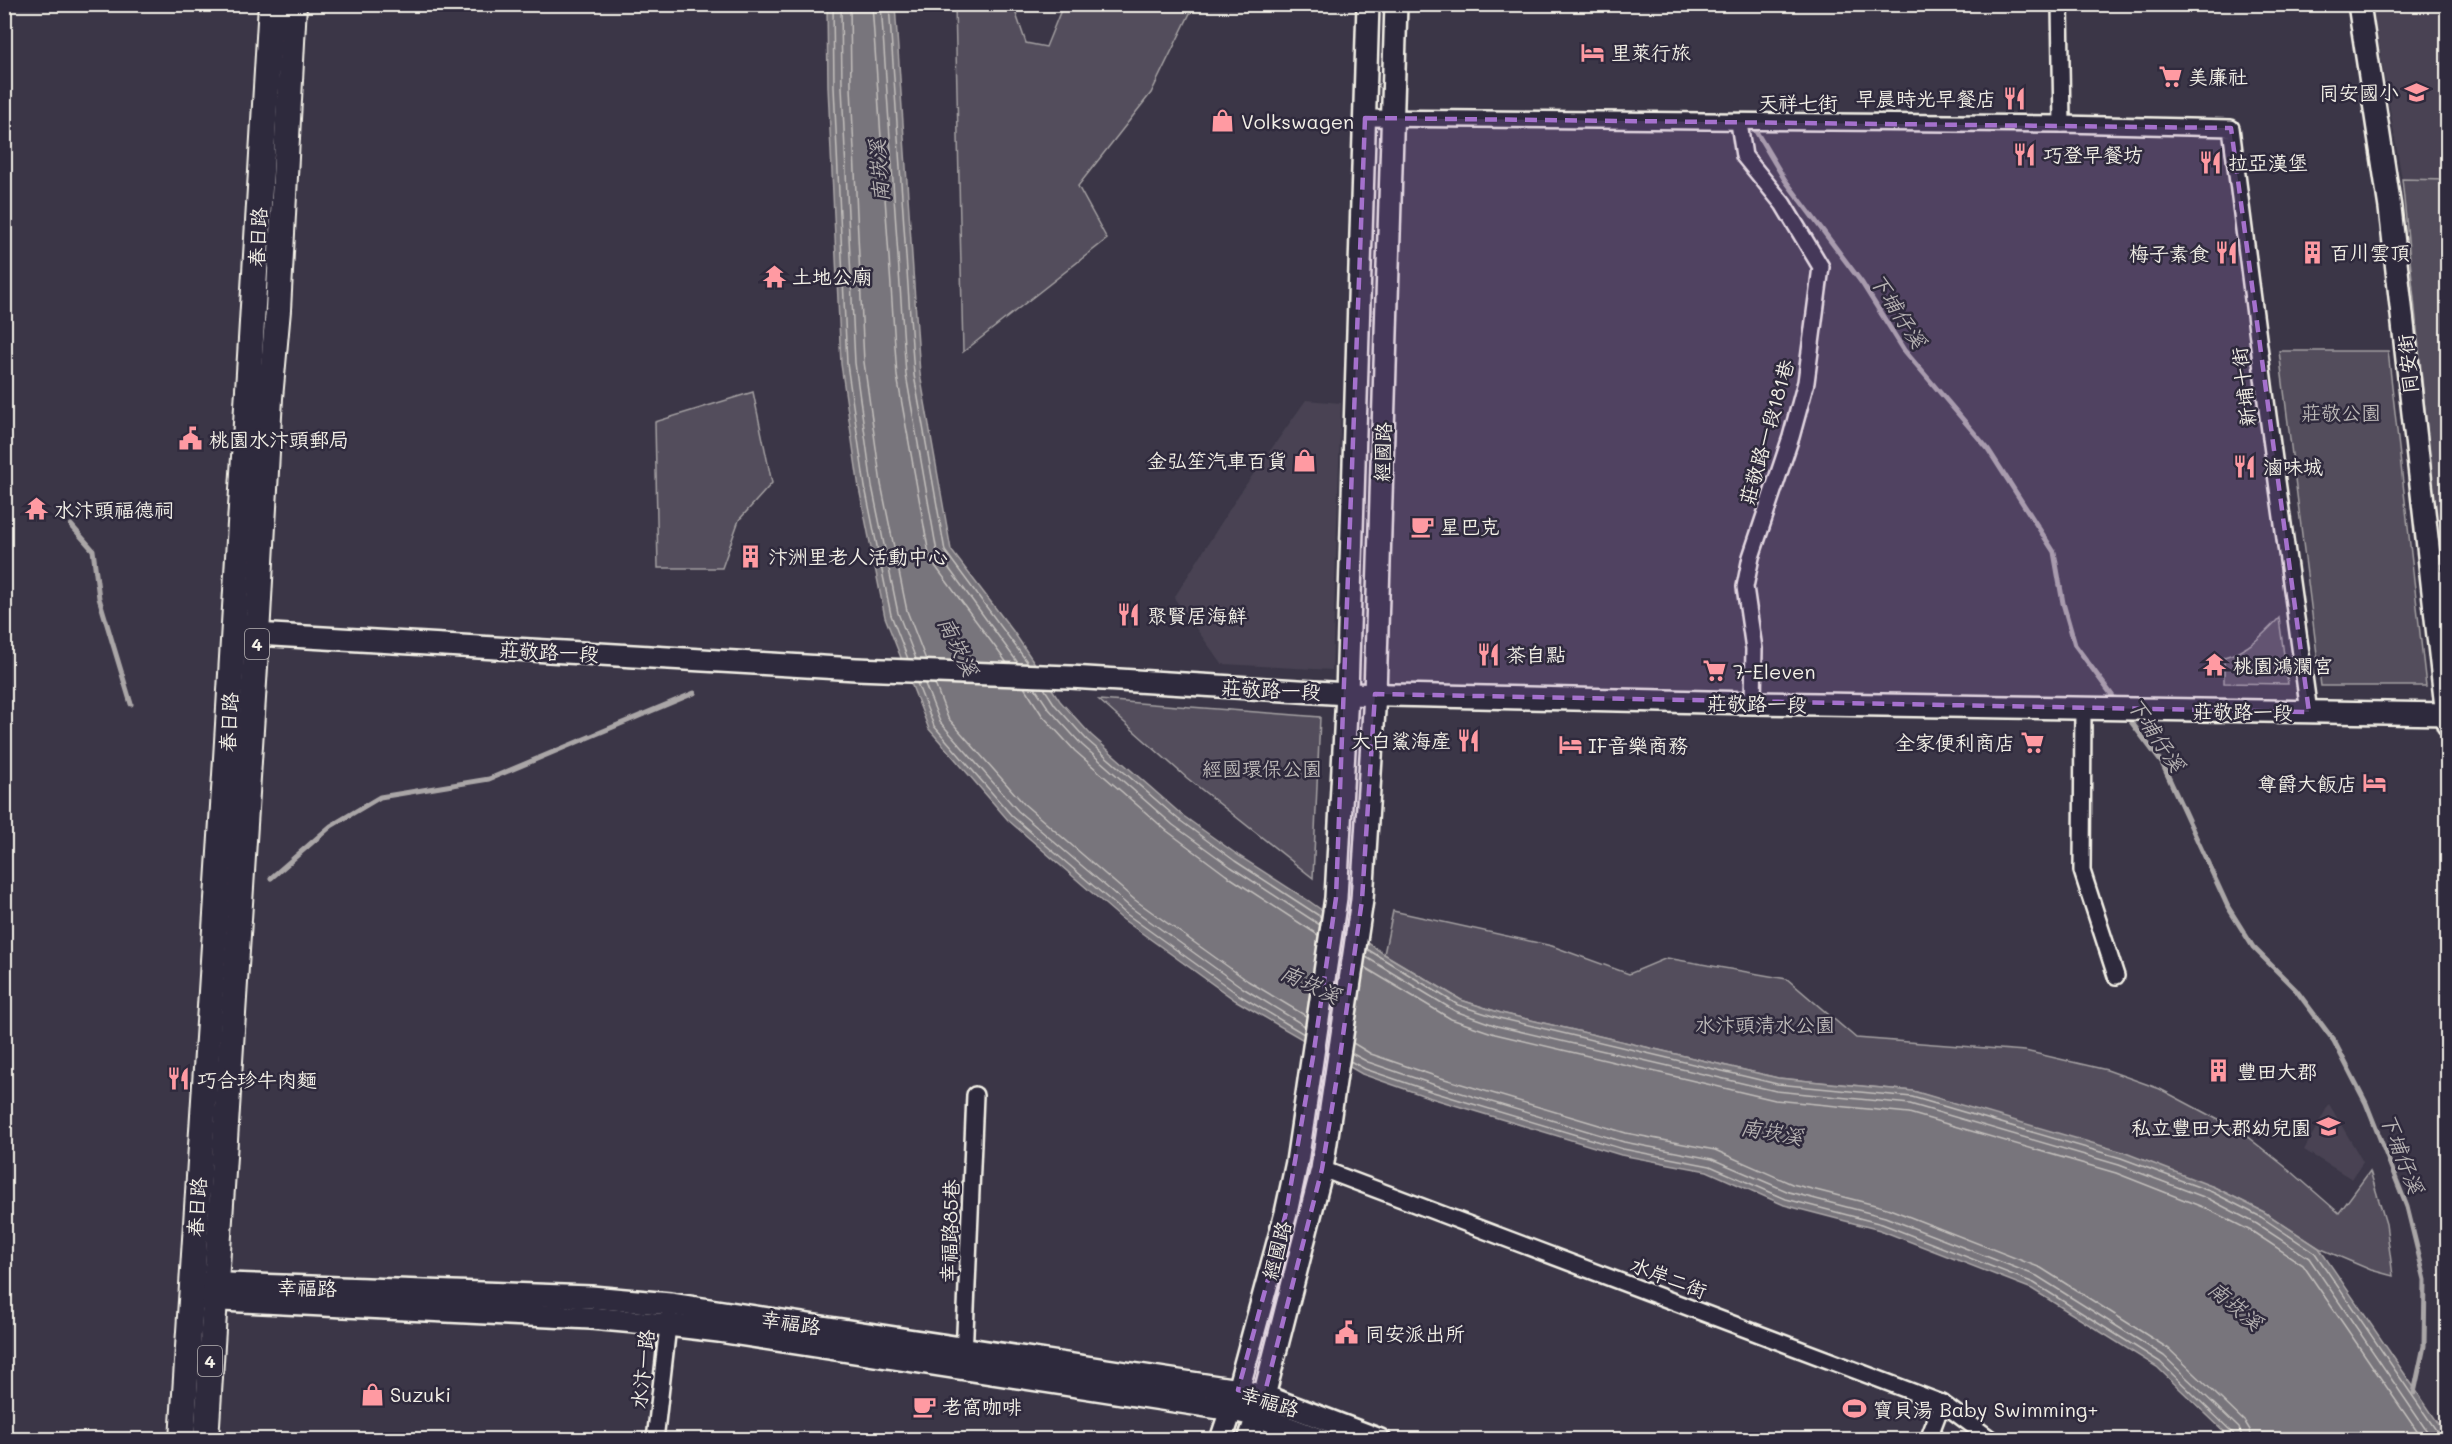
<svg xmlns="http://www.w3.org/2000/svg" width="2452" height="1444" font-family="Mali,'LXGW WenKai TC',sans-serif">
<rect width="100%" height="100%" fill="#3b3647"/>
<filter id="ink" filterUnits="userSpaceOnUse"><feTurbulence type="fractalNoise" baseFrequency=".0167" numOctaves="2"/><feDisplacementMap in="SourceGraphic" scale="12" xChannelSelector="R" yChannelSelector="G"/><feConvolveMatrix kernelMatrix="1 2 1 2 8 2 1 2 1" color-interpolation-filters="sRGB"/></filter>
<g filter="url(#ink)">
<g fill="#484352">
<polygon points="2372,5 2447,5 2447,179 2402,179"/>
<polygon points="1306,400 1341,403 1332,670 1222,664 1174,598 1238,496"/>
<polygon points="2329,1104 2363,1162 2352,1179 2304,1150"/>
</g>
<g fill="#534e5c" stroke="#a4a0a2" stroke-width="1.5">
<polygon points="955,5 1013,5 1026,43 1046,47 1063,5 1194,5 1151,93 1078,186 1107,239 963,352"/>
<polygon points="2402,179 2447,180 2447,521 2436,520"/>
<polygon points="2279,351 2388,351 2426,686 2321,686"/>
<polygon points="753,392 772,483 739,520 722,568 658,568 655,422"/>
<path d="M2279,618l9,66 -64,-1v-26c24,-6 38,-21 55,-39z"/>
<polygon points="1099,700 1320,717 1313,878 1187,778"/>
<polygon points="1393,911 1552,946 1629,974 1667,958 1787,979 1856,1038 2025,1051 2107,1070 2160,1089 2241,1132 2292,1172 2339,1213 2370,1171 2386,1224 2393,1276 2371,1270 2319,1248 2264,1212 2214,1187 1913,1091 1778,1078 1501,1013 1461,1000 1384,954"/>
</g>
<polygon fill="#78747b" stroke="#aaa6a7" stroke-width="1.5" points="827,5 895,5 920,374 951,550 1013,631 1060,701 1091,735 1182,815 1239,856 1309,901 1384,954 1461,1000 1501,1013 1778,1078 1913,1091 2123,1152 2214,1187 2264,1212 2319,1248 2447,1436 2447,1439 2232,1439 2157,1367 2032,1289 1880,1230 1784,1205 1707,1171 1621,1155 1431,1098 1362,1074 1235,1000 1121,918 1008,820 929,729 885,617 859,488 841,364 828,87"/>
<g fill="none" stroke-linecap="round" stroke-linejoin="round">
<g stroke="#c2bfbc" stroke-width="1.5">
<polyline points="833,4 834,87 847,364 865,487 891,615 908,659"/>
<polyline points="841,4 842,87 855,363 872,486 898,613 916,659"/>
<polyline points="850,4 851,87 864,362 881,484 907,611 926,660"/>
<polyline points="872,4 897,376 929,554 933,563 1007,663"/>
<polyline points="881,4 906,375 937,552 1018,663"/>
<polyline points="889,4 914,375 945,551 1028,663"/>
<polyline points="917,683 934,726 1012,816 1125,913 1239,995 1304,1034"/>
<polyline points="925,684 940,722 1018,811 1130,907 1243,988 1305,1026"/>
<polyline points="935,684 948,718 1024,804 1135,900 1248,981 1306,1016"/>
<polyline points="1024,687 1042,715 1075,751 1167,831 1226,875 1318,935"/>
<polyline points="1035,688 1049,709 1082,745 1173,825 1231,867 1320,925"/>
<polyline points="1044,688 1055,705 1087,740 1178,819 1235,861 1321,917"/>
<polyline points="1367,949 1458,1005 1499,1018 1777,1084 1912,1097 2121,1158 2212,1192 2261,1217 2315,1253 2440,1436 2448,1439"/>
<polyline points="1366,957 1455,1011 1497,1026 1776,1091 1910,1104 2119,1165 2209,1199 2257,1224 2309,1258 2433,1440"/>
<polyline points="1364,967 1451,1019 1495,1034 1775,1100 1909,1113 2116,1173 2205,1208 2253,1232 2303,1265 2423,1440"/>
<polyline points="1353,1043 1371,1054 1438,1077 1626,1133 1715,1150 1792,1184 1887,1208 2041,1268 2169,1349 2245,1422 2250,1430 2252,1440"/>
<polyline points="1351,1053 1368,1062 1435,1085 1624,1142 1712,1159 1789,1192 1885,1217 2037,1276 2164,1356 2239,1428 2243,1440"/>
<polyline points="1350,1061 1365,1069 1433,1092 1623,1149 1710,1166 1786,1199 1882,1224 2034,1283 2160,1362 2233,1433 2235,1440"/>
</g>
<g stroke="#aaa6a7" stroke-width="5">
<polyline points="1751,123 1785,180 1862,283 1904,350 1988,449 2054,552 2063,603 2075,645 2117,702"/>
<polyline points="4,501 5,502"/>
<polyline points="71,525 93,550 99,598 131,704"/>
<polyline points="2126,715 2162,763 2228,907 2253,947 2296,990 2334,1041 2366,1103 2407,1207 2425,1280 2424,1346 2414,1393"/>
<polyline points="271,878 331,826 380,797 489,779 694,693"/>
</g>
<defs>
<g id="street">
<polyline points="2060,4 2062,124"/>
<polyline points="1365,118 2062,124 2231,128 2268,416 2309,712"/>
<polyline points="1739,123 1744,156 1783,204 1821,267 1806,382 1791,437 1751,557 1745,587 1754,649 1753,703"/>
<polyline points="2083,707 2082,871 2116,976"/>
<polyline points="1322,1169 1942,1403 1992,1440"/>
<polyline points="964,1356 975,1095"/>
<polyline points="655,1440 669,1317"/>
<polyline points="1928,1440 1942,1403"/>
</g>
<g id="secondary">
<polyline points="2359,4 2390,208 2448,725"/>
<polyline points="240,633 856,669 1070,677 1347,694 1753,703 2448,714"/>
<polyline points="200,1283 591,1297 670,1304 1238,1390 1264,1396 1380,1440"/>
<polyline points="200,1299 591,1318 668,1325 719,1331 1233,1410 1258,1416 1321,1440"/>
<polyline points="1221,1440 1238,1390 1286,1213 1297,1162 1336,898 1347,694 1368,4"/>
<polyline points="1249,1440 1264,1396 1322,1169 1362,900 1375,694 1396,4"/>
</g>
<g id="primary">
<polyline points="182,1440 225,775 271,4"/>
<polyline points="206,1440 257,635 270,398 278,310 294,4"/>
</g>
</defs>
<use href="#street" stroke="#f4f1e8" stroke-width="20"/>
<use href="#secondary" stroke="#f4f1e8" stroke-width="26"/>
<use href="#primary" stroke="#f4f1e8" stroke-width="28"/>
<use href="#street" stroke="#2f2a3d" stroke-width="15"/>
<use href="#secondary" stroke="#2f2a3d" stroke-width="21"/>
<use href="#primary" stroke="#2f2a3d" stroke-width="24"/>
</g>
</g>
<path fill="#a571cd" fill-opacity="0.2" stroke="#a571cd" stroke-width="4.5" stroke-dasharray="12 8" stroke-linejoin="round" d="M1365,118l866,10 78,584 -934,-18 -13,206 -24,171 -16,98 -58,227 -26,-6 48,-177 27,-156 23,-159z"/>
<defs>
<symbol id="hotel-bare" viewBox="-9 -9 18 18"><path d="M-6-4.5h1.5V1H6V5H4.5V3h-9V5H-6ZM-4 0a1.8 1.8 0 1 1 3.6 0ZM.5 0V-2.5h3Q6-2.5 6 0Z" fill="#ff9aa2" stroke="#2f2a3d" stroke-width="2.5" paint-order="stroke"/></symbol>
<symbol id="supermarket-bare" viewBox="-9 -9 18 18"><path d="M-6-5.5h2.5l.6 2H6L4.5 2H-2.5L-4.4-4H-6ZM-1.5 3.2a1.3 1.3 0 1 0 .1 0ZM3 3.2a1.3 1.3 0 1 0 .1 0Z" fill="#ff9aa2" stroke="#2f2a3d" stroke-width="2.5" paint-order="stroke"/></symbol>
<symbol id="school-bare" viewBox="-9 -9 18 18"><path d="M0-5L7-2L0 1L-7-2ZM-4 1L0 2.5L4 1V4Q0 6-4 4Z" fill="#ff9aa2" stroke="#2f2a3d" stroke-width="2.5" paint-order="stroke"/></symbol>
<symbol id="restaurant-bare" viewBox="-9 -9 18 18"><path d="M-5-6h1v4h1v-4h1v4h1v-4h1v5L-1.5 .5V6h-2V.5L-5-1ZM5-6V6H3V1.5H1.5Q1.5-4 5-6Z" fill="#ff9aa2" stroke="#2f2a3d" stroke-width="2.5" paint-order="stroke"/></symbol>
<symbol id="shop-bare" viewBox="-9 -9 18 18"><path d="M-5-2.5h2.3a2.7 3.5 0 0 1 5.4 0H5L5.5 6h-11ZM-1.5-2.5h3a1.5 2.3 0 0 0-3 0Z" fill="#ff9aa2" stroke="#2f2a3d" stroke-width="2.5" paint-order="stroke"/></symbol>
<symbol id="building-bare" viewBox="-9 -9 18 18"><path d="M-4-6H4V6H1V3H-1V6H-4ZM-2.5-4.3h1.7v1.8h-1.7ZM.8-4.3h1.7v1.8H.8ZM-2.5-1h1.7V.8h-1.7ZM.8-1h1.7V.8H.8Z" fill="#ff9aa2" stroke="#2f2a3d" stroke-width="2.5" paint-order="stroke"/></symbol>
<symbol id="temple-bare" viewBox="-9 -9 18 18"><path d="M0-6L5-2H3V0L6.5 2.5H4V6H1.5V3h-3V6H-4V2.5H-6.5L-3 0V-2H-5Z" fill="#ff9aa2" stroke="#2f2a3d" stroke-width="2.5" paint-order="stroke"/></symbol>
<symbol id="civic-bare" viewBox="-9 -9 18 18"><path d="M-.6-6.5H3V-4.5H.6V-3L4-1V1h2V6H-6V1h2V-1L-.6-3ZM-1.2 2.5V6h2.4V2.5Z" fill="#ff9aa2" stroke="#2f2a3d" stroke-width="2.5" paint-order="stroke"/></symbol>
<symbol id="cafe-bare" viewBox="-9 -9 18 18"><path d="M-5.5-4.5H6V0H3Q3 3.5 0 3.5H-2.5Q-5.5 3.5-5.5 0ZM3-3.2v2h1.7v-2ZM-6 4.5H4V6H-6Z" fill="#ff9aa2" stroke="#2f2a3d" stroke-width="2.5" paint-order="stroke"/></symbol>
<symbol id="stadium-bare" viewBox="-9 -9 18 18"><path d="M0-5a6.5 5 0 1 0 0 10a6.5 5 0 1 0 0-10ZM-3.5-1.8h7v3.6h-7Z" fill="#ff9aa2" stroke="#2f2a3d" stroke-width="2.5" paint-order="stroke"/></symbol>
</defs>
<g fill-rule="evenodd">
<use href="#hotel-bare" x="1576" y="36" width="33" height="33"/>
<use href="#supermarket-bare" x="2154" y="60" width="33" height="33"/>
<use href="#school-bare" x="2400" y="76" width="33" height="33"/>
<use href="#restaurant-bare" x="1998" y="82" width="33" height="33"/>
<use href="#shop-bare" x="1206" y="104" width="33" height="33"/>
<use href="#restaurant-bare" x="2008" y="138" width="33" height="33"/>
<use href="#restaurant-bare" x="2194" y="146" width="33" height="33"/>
<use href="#building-bare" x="2296" y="236" width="33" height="33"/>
<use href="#restaurant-bare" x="2210" y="236" width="33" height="33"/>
<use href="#temple-bare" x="758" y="260" width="33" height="33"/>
<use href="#civic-bare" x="174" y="422" width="33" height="33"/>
<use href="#shop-bare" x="1288" y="444" width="33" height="33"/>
<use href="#restaurant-bare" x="2228" y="450" width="33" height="33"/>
<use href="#temple-bare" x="20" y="492" width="33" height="33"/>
<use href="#cafe-bare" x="1406" y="510" width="33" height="33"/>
<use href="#building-bare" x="734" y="540" width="33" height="33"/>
<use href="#restaurant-bare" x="1112" y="598" width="33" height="33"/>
<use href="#restaurant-bare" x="1472" y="638" width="33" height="33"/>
<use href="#temple-bare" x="2198" y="648" width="33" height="33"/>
<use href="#supermarket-bare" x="1698" y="654" width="33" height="33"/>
<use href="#restaurant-bare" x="1452" y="724" width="33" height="33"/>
<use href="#supermarket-bare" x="2016" y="726" width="33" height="33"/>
<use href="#hotel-bare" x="1554" y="728" width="33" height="33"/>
<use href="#hotel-bare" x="2358" y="766" width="33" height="33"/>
<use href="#building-bare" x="2202" y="1054" width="33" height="33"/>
<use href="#restaurant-bare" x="162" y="1062" width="33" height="33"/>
<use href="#school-bare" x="2312" y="1110" width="33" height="33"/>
<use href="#civic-bare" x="1330" y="1316" width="33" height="33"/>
<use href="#shop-bare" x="356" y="1378" width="33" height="33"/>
<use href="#cafe-bare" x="908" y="1390" width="33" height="33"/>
<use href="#stadium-bare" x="1838" y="1392" width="33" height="33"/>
</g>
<g text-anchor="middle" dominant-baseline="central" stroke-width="5" stroke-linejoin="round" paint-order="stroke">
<g fill="#2f2a3d" stroke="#b9b5b5" stroke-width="1.5">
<rect x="245" y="629" width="24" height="30" rx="4.5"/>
<rect x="198" y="1346" width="24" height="30" rx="4.5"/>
</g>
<g font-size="18" font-weight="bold" fill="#f4f1e8">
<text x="257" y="644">4</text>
<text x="210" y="1361">4</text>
</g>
<g font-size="20" fill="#f4f1e8" stroke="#2f2a3d" text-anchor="start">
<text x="1611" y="52">里萊行旅</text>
<text x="2188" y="76">美廉社</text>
<text x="2399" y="92" text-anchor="end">同安國小</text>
<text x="1996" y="98" text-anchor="end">早晨時光早餐店</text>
<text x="1241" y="121">Volkswagen</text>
<text x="2043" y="154">巧登早餐坊</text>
<text x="2228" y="162">拉亞漢堡</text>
<text x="2330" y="252">百川雲頂</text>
<text x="2209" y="253" text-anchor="end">梅子素食</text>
<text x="792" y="276">土地公廟</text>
<text x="209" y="439">桃園水汴頭郵局</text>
<text x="1287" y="460" text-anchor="end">金弘笙汽車百貨</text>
<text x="2263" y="466">滷味城</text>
<text x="54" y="509">水汴頭福德祠</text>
<text x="1440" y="526">星巴克</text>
<text x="768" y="556">汴洲里老人活動中心</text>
<text x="1147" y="615">聚賢居海鮮</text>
<text x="1506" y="654">茶自點</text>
<text x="2233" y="665">桃園鴻瀾宮</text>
<text x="1733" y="671">7-Eleven</text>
<text x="1451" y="740" text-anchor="end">大白鯊海產</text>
<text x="2015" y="742" text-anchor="end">全家便利商店</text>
<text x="1588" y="745">IF音樂商務</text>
<text x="2357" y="783" text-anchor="end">尊爵大飯店</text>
<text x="2237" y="1071">豐田大郡</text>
<text x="197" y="1079">巧合珍牛肉麵</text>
<text x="2311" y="1127" text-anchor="end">私立豐田大郡幼兒園</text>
<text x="1365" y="1333">同安派出所</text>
<text x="390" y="1394">Suzuki</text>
<text x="942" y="1406">老窩咖啡</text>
<text x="1873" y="1409">寶貝湯 Baby Swimming+</text>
</g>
<g font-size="20" fill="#f4f1e8" stroke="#2f2a3d">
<text x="1798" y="102">天祥七街</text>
<text transform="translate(257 237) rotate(-87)">春日路</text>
<text transform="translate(2407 364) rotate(-96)">同安街</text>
<text transform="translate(2243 387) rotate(-97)">新埔十街</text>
<text transform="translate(1766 432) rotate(-74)">莊敬路一段181巷</text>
<text transform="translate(1382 452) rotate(-88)">經國路</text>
<text transform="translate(549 651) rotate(3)">莊敬路一段</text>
<text transform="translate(1271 689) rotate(3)">莊敬路一段</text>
<text transform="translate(1757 703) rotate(1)">莊敬路一段</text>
<text transform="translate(2243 711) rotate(1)">莊敬路一段</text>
<text transform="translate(228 722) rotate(-87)">春日路</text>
<text transform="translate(196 1207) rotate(-86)">春日路</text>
<text transform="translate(949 1231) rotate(-88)">幸福路85巷</text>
<text transform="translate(1276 1250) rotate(-75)">經國路</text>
<text transform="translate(1669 1277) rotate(21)">水岸二街</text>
<text transform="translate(307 1287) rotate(2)">幸福路</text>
<text transform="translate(791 1322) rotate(9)">幸福路</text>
<text transform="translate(642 1369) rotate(-84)">水汴一路</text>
<text transform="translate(1270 1401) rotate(17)">幸福路</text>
</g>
<g font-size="20" fill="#bcb8b7" stroke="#2f2a3d">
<text x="2341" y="412">莊敬公園</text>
<text x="1262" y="768">經國環保公園</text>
<text x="1765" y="1024">水汴頭清水公園</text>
</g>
<g font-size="21" font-style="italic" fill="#b6b2b2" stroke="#2f2a3d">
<text transform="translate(878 171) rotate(-94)">南崁溪</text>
<text transform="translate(1899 310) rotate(57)">下埔仔溪</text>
<text transform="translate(959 646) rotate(64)">南崁溪</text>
<text transform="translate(2157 734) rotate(56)">下埔仔溪</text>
<text transform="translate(1311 983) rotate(25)">南崁溪</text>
<text transform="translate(1772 1131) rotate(10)">南崁溪</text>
<text transform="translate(2403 1153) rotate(69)">下埔仔溪</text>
<text transform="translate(2236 1305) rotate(40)">南崁溪</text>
</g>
</g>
<rect width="2452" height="1444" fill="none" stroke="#2f2a3d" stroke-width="24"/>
<rect x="12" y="12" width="2428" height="1420" fill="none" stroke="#f4f1e8" stroke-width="2" filter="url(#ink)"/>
</svg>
